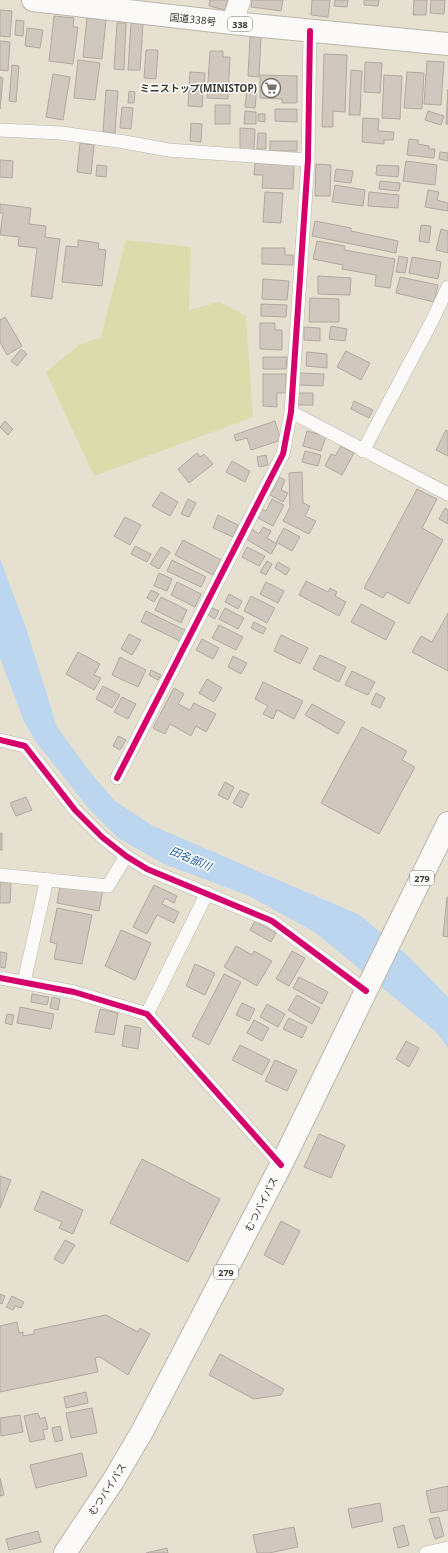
<svg xmlns="http://www.w3.org/2000/svg" width="448" height="1553" font-family="'Noto Sans','Noto Sans JP',sans-serif">
<rect width="100%" height="100%" fill="#e5e0d0"/>
<polygon fill="#daddab" points="126,240 191,247 189,310 219,302 246,316 253,417 94,476 46,372 79,345 101,337"/>
<polygon fill="#bcd6f0" points="0,559 26,628 57,727 90,772 115,801 153,826 360,915 407,955 448,997 448,1048 436,1032 316,933 249,896 164,864 118,838 90,810 36,742 24,721 0,658"/>
<g fill="#d0c7be" stroke="#b1a9a1">
<polygon points="210,0 228,0 225,10 209,6"/>
<polygon points="252,0 283,0 281,11 251,7"/>
<polygon points="312,0 330,0 328,17 311,15"/>
<polygon points="335,0 348,0 347,7 334,6"/>
<polygon points="364,0 379,0 378,6 364,5"/>
<polygon points="414,0 427,0 426,15 413,15"/>
<polygon points="431,0 445,0 444,14 430,13"/>
<polygon points="0,10 12,11 10,37 0,36"/>
<polygon points="54,16 74,18 73,27 78,27 73,64 49,61"/>
<polygon points="87,18 106,20 102,59 83,57"/>
<polygon points="16,20 24,21 23,36 15,35"/>
<polygon points="117,23 126,23 124,70 114,69"/>
<polygon points="131,23 143,24 140,70 128,70"/>
<polygon points="27,28 43,30 40,48 25,46"/>
<polygon points="250,37 261,37 259,77 248,76"/>
<polygon points="0,41 10,42 8,71 0,70"/>
<polygon points="146,50 158,50 156,79 144,78"/>
<polygon points="210,51 223,51 223,57 230,57 228,99 207,98"/>
<polygon points="324,54 347,55 345,112 333,111 333,127 322,127"/>
<polygon points="78,60 100,63 95,100 74,98"/>
<polygon points="427,61 444,62 441,105 424,104"/>
<polygon points="365,62 382,63 380,93 364,92"/>
<polygon points="12,65 19,66 16,102 9,101"/>
<polygon points="351,70 362,71 360,115 349,115"/>
<polygon points="190,72 205,73 202,107 188,106"/>
<polygon points="407,72 424,73 422,109 404,108"/>
<polygon points="53,74 70,77 63,120 46,117"/>
<polygon points="260,75 297,76 297,103 282,103 282,99 260,98"/>
<polygon points="384,75 402,76 400,119 382,118"/>
<polygon points="0,77 3,78 0,109"/>
<polygon points="247,88 257,88 255,108 245,107"/>
<polygon points="448,89 448,124 446,124"/>
<polygon points="106,90 118,91 115,133 103,132"/>
<polygon points="129,91 135,92 134,103 128,103"/>
<rect x="215" y="105" width="15" height="19"/>
<polygon points="122,107 133,108 131,129 120,128"/>
<polygon points="275,109 297,109 297,122 275,121"/>
<polygon points="245,111 256,112 256,124 244,124"/>
<polygon points="428,111 444,116 441,125 425,120"/>
<polygon points="258,114 265,114 265,122 258,121"/>
<polygon points="363,118 379,119 378,131 394,132 393,140 384,140 384,144 362,142"/>
<polygon points="191,123 202,124 201,142 190,141"/>
<polygon points="240,128 255,129 254,150 240,149"/>
<polygon points="258,133 266,133 266,149 257,149"/>
<polygon points="409,139 418,140 418,144 429,146 429,149 435,149 434,158 407,155"/>
<rect x="270" y="141" width="27" height="10"/>
<polygon points="80,143 94,145 91,174 77,172"/>
<polygon points="440,152 448,153 448,161 439,159"/>
<polygon points="0,160 13,161 12,178 0,177"/>
<polygon points="406,161 437,165 435,185 403,181"/>
<polygon points="255,163 294,165 293,189 262,188 263,175 254,175"/>
<polygon points="316,164 331,165 330,196 315,196"/>
<polygon points="97,165 107,166 106,177 96,176"/>
<polygon points="377,165 399,166 398,177 376,175"/>
<polygon points="336,169 353,171 351,183 334,181"/>
<polygon points="380,181 400,183 399,191 379,189"/>
<polygon points="335,185 365,190 363,206 332,202"/>
<polygon points="428,190 439,192 437,200 448,203 448,211 425,207"/>
<polygon points="265,192 283,193 281,223 263,222"/>
<polygon points="369,192 399,195 398,208 368,206"/>
<polygon points="0,204 31,208 29,224 46,226 45,237 60,239 52,299 31,296 37,248 18,246 19,237 0,235 3,213 0,213"/>
<polygon points="315,221 351,228 351,231 398,241 396,253 312,236"/>
<polygon points="421,225 431,226 429,243 419,241"/>
<polygon points="441,229 448,231 448,253 436,250"/>
<polygon points="78,240 99,243 98,249 106,250 102,286 62,282 66,246 78,247"/>
<polygon points="317,241 345,246 344,250 395,259 390,288 375,286 376,275 342,269 343,265 313,259"/>
<polygon points="262,248 285,248 285,255 293,255 293,265 262,264"/>
<polygon points="399,256 408,258 405,273 396,272"/>
<polygon points="412,257 441,262 438,279 409,273"/>
<polygon points="318,276 351,278 350,295 318,294"/>
<polygon points="400,277 438,285 434,302 396,293"/>
<polygon points="263,279 289,281 287,300 262,299"/>
<polygon points="310,298 339,299 339,322 309,322"/>
<polygon points="261,304 287,305 286,317 261,316"/>
<polygon points="5,317 22,346 7,355 0,342 0,320"/>
<polygon points="260,323 275,323 275,330 282,330 282,350 260,349"/>
<polygon points="331,326 347,329 345,341 329,339"/>
<polygon points="304,327 320,328 320,341 304,340"/>
<polygon points="21,349 27,354 17,366 11,361"/>
<polygon points="346,351 370,363 361,380 337,367"/>
<polygon points="307,352 327,354 327,368 306,366"/>
<polygon points="263,357 287,357 286,369 263,369"/>
<polygon points="300,373 324,374 323,386 299,385"/>
<polygon points="263,374 286,374 286,393 277,393 277,407 263,406"/>
<rect x="296" y="393" width="17" height="12"/>
<polygon points="354,401 373,410 369,418 351,409"/>
<polygon points="5,421 13,429 8,435 0,427"/>
<polygon points="275,421 281,440 251,450 247,438 236,441 234,435"/>
<polygon points="446,430 448,431 448,456 436,450"/>
<polygon points="307,431 326,436 321,451 303,446"/>
<polygon points="341,446 354,453 342,475 325,466 331,454 335,456"/>
<polygon points="305,451 321,455 318,466 302,462"/>
<polygon points="197,453 200,457 204,454 213,464 189,483 178,469"/>
<polygon points="266,455 268,465 259,467 257,457"/>
<polygon points="232,461 250,471 245,482 226,472"/>
<polygon points="302,472 303,503 310,506 305,516 316,521 309,534 283,521 290,507 289,473"/>
<polygon points="279,477 285,480 281,490 288,493 283,502 270,495"/>
<polygon points="417,489 437,499 422,528 443,540 409,604 387,592 383,598 364,588"/>
<polygon points="161,492 178,502 170,516 152,506"/>
<polygon points="188,499 196,503 189,517 181,514"/>
<polygon points="272,499 284,505 273,526 258,518 262,509 266,511"/>
<polygon points="445,508 448,510 448,524 439,519"/>
<polygon points="218,515 238,525 233,537 213,528"/>
<polygon points="125,517 141,525 130,545 114,536"/>
<polygon points="263,527 271,531 267,538 277,544 271,554 246,539 252,529 259,534"/>
<polygon points="284,528 300,537 292,551 276,542"/>
<polygon points="183,540 221,560 213,575 175,555"/>
<polygon points="135,546 151,554 147,562 131,554"/>
<polygon points="161,547 170,552 159,569 150,564"/>
<polygon points="247,547 265,556 259,566 242,557"/>
<polygon points="172,560 206,577 201,587 167,571"/>
<polygon points="267,561 272,564 266,575 260,572"/>
<polygon points="278,562 290,569 286,575 275,568"/>
<polygon points="159,573 172,579 167,591 154,586"/>
<polygon points="306,581 328,592 330,588 337,592 335,596 346,602 339,616 299,595"/>
<polygon points="177,582 201,594 195,607 171,595"/>
<polygon points="266,582 284,591 278,603 260,594"/>
<polygon points="151,590 159,594 154,602 147,598"/>
<polygon points="229,594 242,601 238,609 225,602"/>
<polygon points="251,596 275,608 267,623 244,611"/>
<polygon points="161,597 187,610 181,623 155,610"/>
<polygon points="361,604 395,622 386,640 351,622"/>
<polygon points="212,608 219,611 215,619 208,615"/>
<polygon points="225,608 244,618 238,629 219,619"/>
<polygon points="146,611 187,631 182,642 141,622"/>
<polygon points="448,613 448,671 412,652 421,636 432,642"/>
<polygon points="254,622 266,628 263,634 251,628"/>
<polygon points="219,625 243,637 236,650 212,638"/>
<polygon points="129,634 141,640 132,655 121,649"/>
<polygon points="281,635 308,648 300,664 274,651"/>
<polygon points="202,639 219,648 213,659 196,650"/>
<polygon points="78,652 100,664 94,675 101,678 94,690 66,674"/>
<polygon points="320,655 346,667 339,682 313,669"/>
<polygon points="233,656 247,663 241,674 228,667"/>
<polygon points="120,657 146,670 138,687 112,675"/>
<polygon points="151,670 161,675 158,680 149,675"/>
<polygon points="352,671 375,682 368,695 345,685"/>
<polygon points="207,679 222,688 214,702 199,693"/>
<polygon points="263,682 303,701 294,719 277,710 273,719 263,714 268,706 255,699"/>
<polygon points="103,686 120,695 112,708 96,699"/>
<polygon points="174,688 184,694 178,704 190,710 194,703 216,714 206,732 196,726 191,736 170,724 165,734 153,728"/>
<polygon points="376,693 385,698 380,708 371,704"/>
<polygon points="122,697 136,704 128,719 114,712"/>
<polygon points="312,704 345,722 338,734 305,715"/>
<polygon points="362,727 407,751 402,760 415,767 379,834 321,803"/>
<polygon points="118,736 126,740 120,750 113,746"/>
<polygon points="225,782 234,787 228,800 218,795"/>
<polygon points="240,790 249,794 242,808 233,803"/>
<polygon points="26,797 32,810 16,816 10,803"/>
<rect x="0" y="833" width="2" height="17"/>
<polygon points="0,882 11,882 10,903 0,903"/>
<polygon points="60,885 103,889 99,911 57,903"/>
<polygon points="154,885 177,896 174,903 165,898 162,904 179,912 174,923 157,915 147,934 133,927"/>
<polygon points="447,897 448,897 448,937 443,936"/>
<polygon points="57,908 92,915 82,964 54,959 57,944 50,942"/>
<polygon points="255,921 276,933 271,942 250,930"/>
<polygon points="121,930 151,943 135,980 105,966"/>
<polygon points="236,946 252,955 254,951 272,961 257,986 224,967"/>
<polygon points="292,951 305,958 289,986 276,979"/>
<polygon points="0,952 7,953 5,968 0,967"/>
<polygon points="195,964 215,973 205,995 186,986"/>
<polygon points="224,974 241,982 209,1045 192,1036"/>
<polygon points="299,977 328,992 322,1004 293,988"/>
<polygon points="32,994 49,997 47,1005 31,1002"/>
<polygon points="297,995 320,1008 312,1024 288,1010"/>
<polygon points="52,997 60,999 58,1010 50,1008"/>
<polygon points="242,1003 255,1009 249,1021 236,1015"/>
<polygon points="267,1004 285,1014 278,1027 260,1017"/>
<polygon points="20,1007 54,1014 51,1029 17,1023"/>
<polygon points="100,1009 118,1013 114,1035 95,1032"/>
<polygon points="7,1014 14,1015 12,1025 5,1023"/>
<polygon points="289,1018 307,1027 302,1038 283,1029"/>
<polygon points="254,1020 269,1028 262,1041 247,1033"/>
<polygon points="125,1025 141,1028 138,1049 122,1046"/>
<polygon points="406,1041 419,1048 409,1067 396,1059"/>
<polygon points="240,1045 270,1060 262,1075 232,1060"/>
<polygon points="275,1060 297,1070 287,1091 265,1081"/>
<polygon points="319,1134 345,1145 331,1178 304,1167"/>
<polygon points="142,1159 220,1199 188,1262 110,1223"/>
<polygon points="0,1176 11,1180 0,1208"/>
<polygon points="42,1191 83,1210 73,1234 59,1228 62,1222 34,1210"/>
<polygon points="281,1221 300,1231 283,1265 264,1255"/>
<polygon points="65,1240 75,1245 63,1264 54,1259"/>
<polygon points="0,1294 5,1296 2,1304 0,1303"/>
<polygon points="12,1296 24,1302 21,1308 15,1306 13,1310 6,1307"/>
<polygon points="106,1315 138,1332 140,1328 150,1334 128,1375 100,1357 95,1358 98,1372 0,1392 0,1326 17,1322 19,1333 23,1332 23,1336 34,1334 34,1330"/>
<polygon points="220,1354 284,1389 281,1395 254,1399 209,1375"/>
<polygon points="86,1392 88,1403 66,1408 64,1397"/>
<polygon points="92,1408 97,1433 71,1438 66,1413"/>
<polygon points="38,1413 40,1419 45,1417 48,1429 43,1430 45,1439 30,1442 24,1416"/>
<polygon points="20,1415 23,1432 1,1436 0,1418"/>
<polygon points="60,1426 63,1440 55,1442 52,1428"/>
<polygon points="82,1453 87,1476 36,1488 30,1465"/>
<polygon points="0,1478 4,1495 0,1496"/>
<polygon points="448,1486 448,1510 431,1513 426,1491"/>
<polygon points="380,1503 383,1521 352,1528 348,1509"/>
<polygon points="439,1517 444,1536 435,1539 429,1519"/>
<polygon points="404,1525 409,1545 398,1548 393,1528"/>
<polygon points="294,1527 298,1547 269,1553 257,1553 253,1535"/>
<polygon points="38,1531 41,1542 9,1550 6,1539"/>
<polygon points="167,1548 168,1553 146,1553"/>
</g>
<g fill="none" stroke-linecap="round" stroke-linejoin="round">
<defs>
<g id="minor">
<polyline points="0,130 61,133 125,142 168,150 308,160"/>
<polyline points="291,412 448,494"/>
<polyline points="363,451 432,321 448,287"/>
<polyline points="0,740 25,746 75,810 102,837 126,856 147,869 272,921 366,991"/>
<polyline points="117,778 283,454 291,412 308,160 310,31"/>
<polyline points="0,875 108,886 126,856"/>
<polyline points="0,978 74,992 147,1014 281,1165"/>
<polyline points="24,982 47,879"/>
<polyline points="147,1014 207,893"/>
<polyline points="426,1553 448,1548"/>
</g>
<polyline id="primary" points="232,23 240,0"/>
<g id="trunk">
<polyline points="33,0 232,23 448,44"/>
<polyline points="65,1553 113,1481 143,1430 281,1165 448,823"/>
</g>
</defs>
<use href="#minor" stroke="#bab6aa" stroke-width="14"/>
<use href="#primary" stroke="#bab6aa" stroke-width="22"/>
<use href="#trunk" stroke="#bab6aa" stroke-width="24"/>
<use href="#minor" stroke="#fbfaf8" stroke-width="13"/>
<use href="#primary" stroke="#fbfaf8" stroke-width="21"/>
<use href="#trunk" stroke="#fbfaf8" stroke-width="22"/>
<defs>
<g id="cycleway">
<polyline points="0,740 25,746 75,810 102,837 126,856 147,869 272,921 366,991"/>
<polyline points="117,778 283,454 291,412 308,160 310,31"/>
<polyline points="0,978 74,992 147,1014 281,1165"/>
</g>
</defs>
<use href="#cycleway" stroke="#fff" stroke-width="8"/>
<use href="#cycleway" stroke="#d6006c" stroke-width="6"/>
</g>
<defs>
<symbol id="supermarket-ring" viewBox="-11 -11 22 22"><circle r="9.5" fill="#fff" stroke="#767265" stroke-width="1.5"/><path d="M-6-5.5h2.5l.6 2H6L4.5 2H-2.5L-4.4-4H-6ZM-1.5 3.2a1.3 1.3 0 1 0 .1 0ZM3 3.2a1.3 1.3 0 1 0 .1 0Z" fill="#767265"/></symbol>
</defs>
<g fill-rule="evenodd">
<use href="#supermarket-ring" x="260" y="77" width="22" height="22"/>
</g>
<g text-anchor="middle" dominant-baseline="central" stroke-width="3" stroke-linejoin="round" paint-order="stroke">
<g fill="#fff" stroke="#75726b" stroke-width="1">
<rect x="228" y="17" width="24" height="14" rx="3"/>
<rect x="410" y="871" width="24" height="14" rx="3"/>
<rect x="214" y="1265" width="24" height="14" rx="3"/>
</g>
<g font-size="9" font-weight="bold" fill="#3a362b">
<text x="240" y="24">338</text>
<text x="422" y="878">279</text>
<text x="226" y="1272">279</text>
</g>
<g font-size="10" fill="#3a362b" stroke="#fff">
<text transform="translate(193 19) rotate(6)">国道338号</text>
<text transform="translate(261 1204) rotate(-63)">むつバイパス</text>
<text transform="translate(107 1489) rotate(-57)">むつバイパス</text>
</g>
<g font-size="10" font-weight="bold" fill="#3a362b" stroke="#fff" text-anchor="end">
<text x="257" y="88">ミニストップ(MINISTOP)</text>
</g>
<g font-size="11" font-style="italic" fill="#165898" stroke="#fff">
<text transform="translate(191 858) rotate(23)">田名部川</text>
</g>
</g>
</svg>
